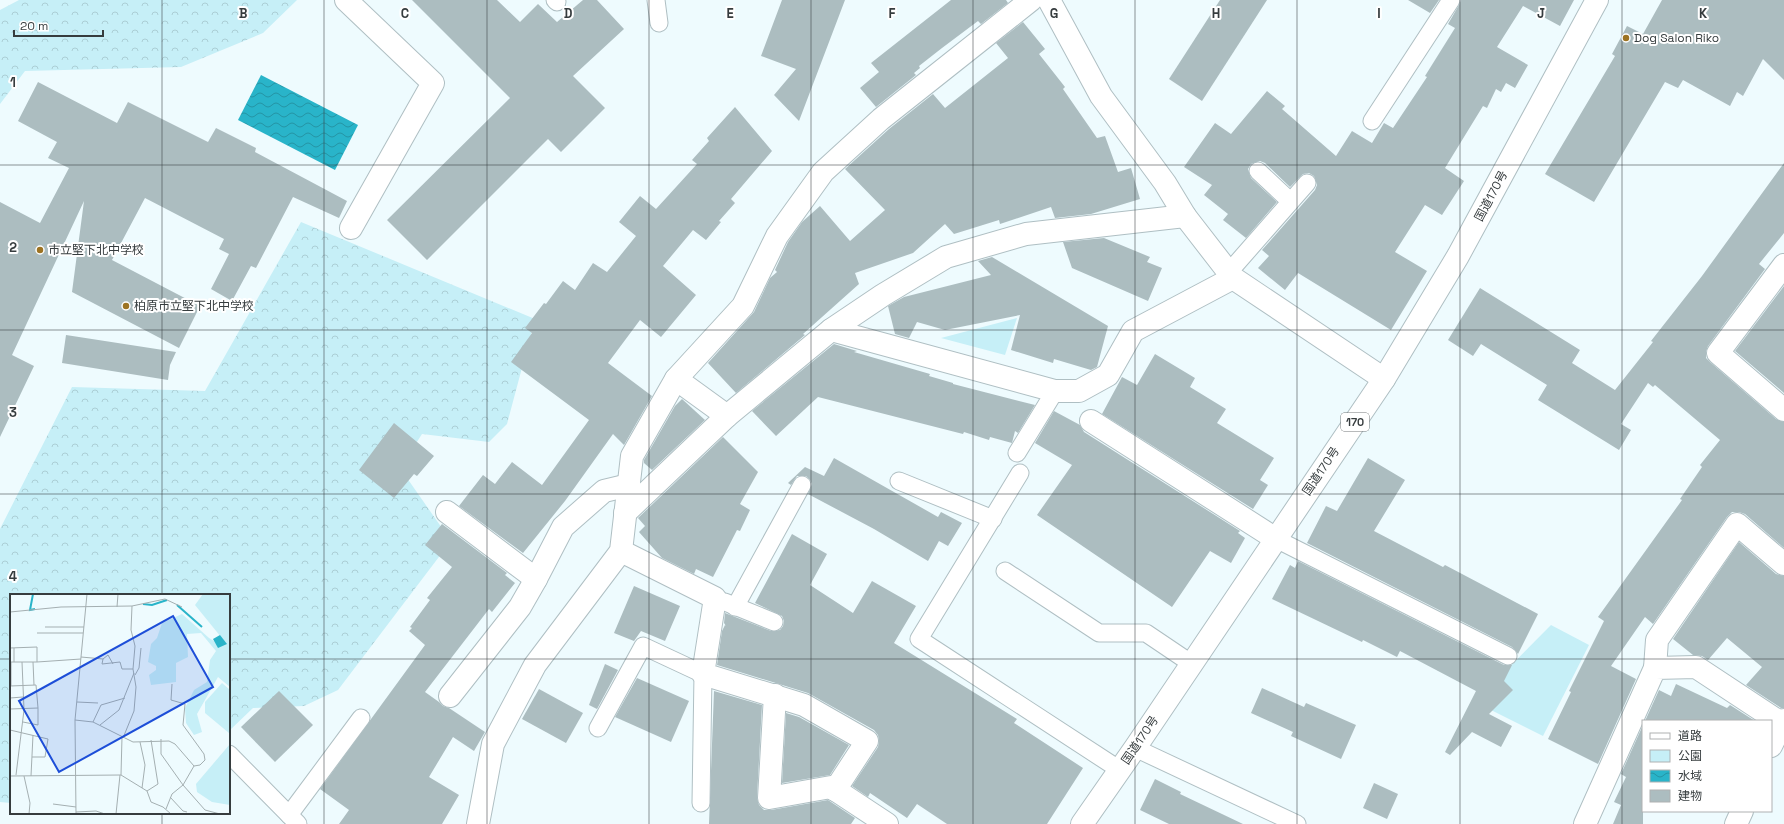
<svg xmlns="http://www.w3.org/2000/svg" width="1784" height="824" font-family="'Space Grotesk','Noto Sans JP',sans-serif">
<defs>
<pattern id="forest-crowns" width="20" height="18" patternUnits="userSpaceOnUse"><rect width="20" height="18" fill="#c6eff7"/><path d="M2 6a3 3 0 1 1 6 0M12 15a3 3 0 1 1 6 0" fill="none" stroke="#abced5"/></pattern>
<pattern id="water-waves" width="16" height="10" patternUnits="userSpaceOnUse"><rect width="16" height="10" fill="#29b4c9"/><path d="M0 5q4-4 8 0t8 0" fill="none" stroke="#2494a5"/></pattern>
</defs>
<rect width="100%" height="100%" fill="#eefbfe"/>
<g fill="#c6eff7">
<polygon points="1017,318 1005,355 941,338"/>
<polygon points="1551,625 1589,645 1543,736 1475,702"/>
</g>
<g fill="url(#forest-crowns)">
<polygon points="19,0 297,0 263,33 181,67 25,71 0,104 0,10"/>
<polygon points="301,222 535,319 507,424 489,442 422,434 400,468 451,541 338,690 304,706 253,708 229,731 229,595 11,595 11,803 0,802 0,529 72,387 205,391"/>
</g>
<polygon fill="url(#water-waves)" points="261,75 358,125 335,170 238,120"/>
<g fill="#acbdc0">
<polygon points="412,0 497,0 520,22 538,4 557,22 583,0 597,0 624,29 573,76 605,108 561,152 548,139 427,260 387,220 510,98"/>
<polygon points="782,0 845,0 799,121 774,95 796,69 761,56"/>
<polygon points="951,0 1006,0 1008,3 981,24 978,21 942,48 919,66 920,68 914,73 916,75 876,107 860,88 879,72 871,63"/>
<polygon points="1220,0 1267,0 1202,101 1169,79"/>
<polygon points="1408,0 1439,0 1430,13"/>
<polygon points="1461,0 1574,0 1560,26 1523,6 1497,47 1528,65 1515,88 1506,83 1501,92 1496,89 1487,108 1483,106 1445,168 1464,181 1442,215 1425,205 1395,252 1427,271 1391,330 1298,273 1285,290 1258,268 1269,256 1262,250 1315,190 1317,185 1314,176 1309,173 1303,174 1290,187 1265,163 1260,161 1251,164 1248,169 1251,178 1277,202 1246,238 1223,220 1228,214 1204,195 1212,185 1184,167 1215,123 1231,134 1267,91 1285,106 1282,109 1336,156 1352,131 1372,143 1384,123 1393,128 1427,77 1425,76 1455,28 1448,24 1459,5"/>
<polygon points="1662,0 1784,0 1784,80 1763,59 1743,96 1737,92 1730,106 1683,80 1678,88 1665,82 1594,202 1545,174 1615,56 1612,54 1627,26 1643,34"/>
<polygon points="1023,22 1045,49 1039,54 1065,87 1063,89 1097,138 1105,136 1118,172 1131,168 1140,199 1091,214 1055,218 1051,207 1000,224 999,220 954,234 945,224 913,253 855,273 859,284 803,334 805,335 736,393 708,363 754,312 770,278 777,272 775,270 788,242 802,222 820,206 850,241 885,210 845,169 889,129 933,94 945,108 1008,58 996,43"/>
<polygon points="38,82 117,123 128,102 208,142 216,128 256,148 255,152 347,201 339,218 293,197 256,268 251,266 232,301 211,289 229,254 219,249 224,239 145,198 112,260 200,306 179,348 72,292 84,201 12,355 34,366 0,437 0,202 40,223 69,168 48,158 57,142 18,121"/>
<polygon points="735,107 772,151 731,199 735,203 719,221 721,222 706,240 693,230 663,266 696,295 661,337 640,320 608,363 652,396 624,445 613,434 565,501 523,553 459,506 483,475 495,484 512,462 542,485 589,420 511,362 532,333 525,328 544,303 546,304 563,281 575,290 593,263 607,272 636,236 619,222 640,196 656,209 697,164 692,160 709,141 707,138"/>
<polygon points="1784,163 1784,233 1759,264 1765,269 1708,346 1706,352 1706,358 1710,362 1776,419 1784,422 1784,548 1745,514 1739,512 1732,512 1727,517 1653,624 1645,617 1611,666 1636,679 1598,764 1548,739 1571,692 1569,691 1604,621 1598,617 1682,500 1680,499 1702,467 1700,465 1720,440 1655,385 1653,387 1648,383 1621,424 1631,430 1619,450 1538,400 1547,385 1481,344 1473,356 1448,340 1480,288 1580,350 1572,363 1615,390 1653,342 1651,341 1702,276"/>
<polygon points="1104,238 1150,257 1147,262 1162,268 1148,301 1072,268 1063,242"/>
<polygon points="992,257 1108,326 1097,367 1091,370 1054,359 1053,363 1011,350 1020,315 945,330 917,322 909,338 895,334 888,306 904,297 991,275 978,261"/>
<polygon points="1784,286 1784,393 1735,351"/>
<polygon points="66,335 176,352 170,365 168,380 62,363"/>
<polygon points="834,344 857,351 854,352 930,374 929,376 953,383 953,384 1035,405 1018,433 1015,431 1012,443 990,437 989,440 964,432 963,434 818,397 776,436 752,411"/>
<polygon points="1155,354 1195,378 1190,387 1226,409 1217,423 1274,458 1260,480 1268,485 1253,509 1102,414 1122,377 1137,385"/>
<polygon points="682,399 705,420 652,470 644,463 644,460 675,406"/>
<polygon points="1054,411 1080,425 1084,432 1240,531 1238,533 1245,538 1231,563 1210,551 1172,607 1037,515 1072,465 1035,443"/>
<polygon points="394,423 434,456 417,476 414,474 394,498 359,470"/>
<polygon points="723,437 758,472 740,504 750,510 740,531 737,530 713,577 696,569 694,574 662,558 639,532 645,526 638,518"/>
<polygon points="834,458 938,517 941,512 962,523 948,546 939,541 928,561 874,529 808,494 812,484 810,480 806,476 797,476 791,485 788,483 805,467 824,476"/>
<polygon points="1368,458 1405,480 1374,531 1443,567 1445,565 1538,614 1518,654 1512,647 1307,543 1326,506 1337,511"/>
<polygon points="442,524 507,573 505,575 515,583 492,612 489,609 425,692 439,702 443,706 449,708 485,732 474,751 453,737 429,777 459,795 442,824 339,824 349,810 320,789 425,645 409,631 412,628 410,627 430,600 427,598 452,567 425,545"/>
<polygon points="792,534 827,554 810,585 853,613 872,581 916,606 894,643 1017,719 1014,723 1083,768 1047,824 947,824 917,804 907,818 870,793 868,797 852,786 878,747 879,741 878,735 874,730 808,693 717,665 722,631 725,625 726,626 724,623 725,613 771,631 780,630 783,626 784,621 782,616 755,603"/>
<polygon points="1739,542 1776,574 1784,576 1784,708 1781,708 1746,685 1762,667 1727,638 1708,660 1702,656 1693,655 1673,639"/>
<polygon points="1298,561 1504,665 1512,665 1504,681 1513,690 1489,714 1512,726 1501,747 1472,732 1450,755 1445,752 1476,691 1400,651 1397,657 1363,640 1362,642 1272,599 1290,565 1295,568"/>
<polygon points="634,586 680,606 665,641 641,631 634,641 614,633"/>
<polygon points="605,664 618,670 597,709 589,705"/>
<polygon points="637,678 689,701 671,742 615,717"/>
<polygon points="1676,684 1727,708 1730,705 1755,721 1645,721 1659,690 1671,696"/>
<polygon points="1262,688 1304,707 1306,703 1356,725 1341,759 1291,736 1293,732 1251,713"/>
<polygon points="539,689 583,713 566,743 522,719"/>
<polygon points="279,691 313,725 275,762 241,727"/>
<polygon points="714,691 762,705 757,797 759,805 764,810 771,810 828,800 855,818 851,824 709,824"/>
<polygon points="786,713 799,717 849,745 830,775 782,783"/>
<polygon points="1643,725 1643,824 1613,824 1621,805 1614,802 1626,777 1621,774"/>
<polygon points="1155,779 1181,792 1180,794 1243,824 1169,824 1140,810"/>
<polygon points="1374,783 1398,794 1387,819 1363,808"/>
</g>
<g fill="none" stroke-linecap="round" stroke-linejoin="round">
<defs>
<g id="service">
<polyline points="555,0 557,2"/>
<polyline points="656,0 659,23"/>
<polyline points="1372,121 1451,0"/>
<polyline points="1258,171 1290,201"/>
<polyline points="1229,272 1307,183"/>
<polyline points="1017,453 1055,391"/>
<polyline points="1020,473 919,639 1120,770"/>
<polyline points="899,481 993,519"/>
<polyline points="1276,539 1508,656"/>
<polyline points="1005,571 1099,633 1146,633 1192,664"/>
<polyline points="725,602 774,622"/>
<polyline points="735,607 802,485"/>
<polyline points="598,728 643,646 703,674 701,803"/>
<polyline points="1135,748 1297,824"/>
<polyline points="229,754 298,824"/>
<polyline points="289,815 361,718"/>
</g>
<g id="minor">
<polyline points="346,0 433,83 351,228"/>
<polyline points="1049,0 1101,96 1165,183 1185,216 1233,278 1384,379"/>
<polyline points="1784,265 1718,353 1784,410"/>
<polyline points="831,330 1055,391 1079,391 1108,375 1133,331 1233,278"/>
<polyline points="676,379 727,416"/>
<polyline points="1091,421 1276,539"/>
<polyline points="447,512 536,579"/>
<polyline points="625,513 727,416 831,330 883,295 946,257 1026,234 1185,216"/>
<polyline points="621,551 715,598 703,674 804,705 867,741 835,790"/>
<polyline points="1655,668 1657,640 1737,524 1784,564"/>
<polyline points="775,695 769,798 831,787 887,824"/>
<polyline points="450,696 520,607 536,579 563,527 604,491 629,485"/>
<polyline points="1771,746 1784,720"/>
<polyline points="478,824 493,744 535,665 621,551 632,456 676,379 743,306 777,236 823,172 881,119 1031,0"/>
<polyline points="1585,824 1655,668 1696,667 1784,725"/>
<polyline points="1736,824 1742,811"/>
</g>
<polyline id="trunk" points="1082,824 1135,748 1384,379 1458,256 1597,0"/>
</defs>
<use href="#service" stroke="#afbfc3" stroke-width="19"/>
<use href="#minor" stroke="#afbfc3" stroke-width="24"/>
<use href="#trunk" stroke="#afbfc3" stroke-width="24"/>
<use href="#service" stroke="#fff" stroke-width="17"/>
<use href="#minor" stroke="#fff" stroke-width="22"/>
<use href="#trunk" stroke="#fff" stroke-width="22"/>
</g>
<path fill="none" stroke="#363c3e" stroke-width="1" stroke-opacity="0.55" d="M162,0v595M324,0v824M487,0v824M649,0v824M811,0v824M973,0v824M1135,0v824M1297,0v824M1460,0v824M1622,0v824M0,165h1784M0,330h1784M0,494h1784M0,659h11M229,659h1555M162,813v11"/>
<g fill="#9d7322" stroke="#fff" stroke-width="1.5">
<circle cx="1626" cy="38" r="4"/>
<circle cx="40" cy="250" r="4"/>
<circle cx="126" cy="306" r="4"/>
</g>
<g text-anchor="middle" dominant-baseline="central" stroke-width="4" stroke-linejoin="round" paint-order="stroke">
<rect fill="#fff" stroke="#727678" stroke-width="1" x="1341" y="413" width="28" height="18" rx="3"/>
<g font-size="11" font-weight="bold" fill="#363c3e">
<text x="1355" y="422">170</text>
</g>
<g font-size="12" fill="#363c3e" stroke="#fff" text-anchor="start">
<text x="1634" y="38">Dog Salon Riko</text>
<text x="48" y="250">市立堅下北中学校</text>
<text x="134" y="306">柏原市立堅下北中学校</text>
</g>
<g font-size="12" fill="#363c3e" stroke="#fff">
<text transform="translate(1491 196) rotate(-62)">国道170号</text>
<text transform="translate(1321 471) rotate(-56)">国道170号</text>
<text transform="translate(1140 740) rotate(-56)">国道170号</text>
</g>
</g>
<g transform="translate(10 594)">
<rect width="220" height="220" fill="#eefbfe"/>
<path d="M212,89l8,7 -1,43 -24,-20v-11z" fill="#c6eff7"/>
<path d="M193,0h27v93l-12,-10 -21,37 5,18 -8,3 -8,-12 -1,-15 9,-18 13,-8 3,-22 6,-9 -15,-18 -14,1 1,23 -12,6v19l-25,3 -2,-10 7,-5v-4l-8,-4 3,-18 6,-6 5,-15 20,-9 27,24 5,3 7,-4 -26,-32zM220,150v61l-18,-3 -15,-10 -1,-8z" fill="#c6eff7"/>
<path d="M210,41l7,9 -9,4 -5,-9z" fill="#29b4c9"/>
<path fill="none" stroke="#29b4c9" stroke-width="2" d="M23,0l-3,16 5,-1M133,10l9,1 15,-5M167,11l25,22"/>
<path fill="none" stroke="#a4afb1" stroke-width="1" d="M107,13l1,-13M0,18l51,-5 71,-1 33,-7 17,8M35,33h39M27,39h46M0,54l27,-1v15h-27M4,54v14M71,63l22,2 5,-4 5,9M93,65l-1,5 18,-2 2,7h11M1,68v24M23,68l1,23M27,68l44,-3M125,81l4,-7 2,-20M0,92l26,-1 2,23 -28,1M0,104l13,-1M67,108l21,1M0,122v15M65,126l18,2 40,20 36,-1 6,3 19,22 6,-1 5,-5 -1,-6 -21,-29 2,-21 -14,-4 1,-16M13,128l15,3v-17M83,128l8,-17 24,-7M90,131l19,-15 15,-37M0,136l38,9 -3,18h-13M113,144l11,-27 2,-24 -3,-18 2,-23 -4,-16 1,-24M151,145v15l22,31 22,25 15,4M130,148l5,23 -3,23M6,181l8,-65 -2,-48M111,181l1,-38M0,182l111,-1 26,16 4,11 12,5 8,7M14,182l6,27 -1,11M21,182l2,-41M137,197l11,-7 -7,-44M160,203l13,14 4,1M43,210l23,3M156,215l6,-15 11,-9 11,-19M66,218l20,-1 9,3M66,220l-1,-94 12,-126M106,220l4,-39"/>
<path fill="#1d4ed8" fill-opacity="0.15" stroke="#1d4ed8" stroke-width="2" d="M163,22l40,71 -154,85 -40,-71z"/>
<rect width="220" height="220" fill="none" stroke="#363c3e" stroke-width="2"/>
</g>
<g font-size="13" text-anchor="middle" font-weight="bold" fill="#363c3e" stroke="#fff" stroke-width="4" stroke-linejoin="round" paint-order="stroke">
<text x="243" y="18">B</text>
<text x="405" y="18">C</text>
<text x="568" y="18">D</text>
<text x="730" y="18">E</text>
<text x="892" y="18">F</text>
<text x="1054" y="18">G</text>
<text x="1216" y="18">H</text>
<text x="1379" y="18">I</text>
<text x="1541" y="18">J</text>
<text x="1703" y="18">K</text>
<text x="13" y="87">1</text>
<text x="13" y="252">2</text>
<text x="13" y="417">3</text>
<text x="13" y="581">4</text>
</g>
<rect x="1642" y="720" width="130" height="92" fill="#ffffff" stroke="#afb1b2"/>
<rect x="1650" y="733" width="20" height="6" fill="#ffffff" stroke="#afb1b2"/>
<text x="1678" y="740" font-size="12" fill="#363c3e">道路</text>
<rect x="1650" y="750" width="20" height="12" fill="#c6eff7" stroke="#afb1b2"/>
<text x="1678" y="760" font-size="12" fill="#363c3e">公園</text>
<rect x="1650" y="770" width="20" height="12" fill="url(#water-waves)" stroke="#afb1b2"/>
<text x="1678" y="780" font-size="12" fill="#363c3e">水域</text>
<rect x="1650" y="790" width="20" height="12" fill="#acbdc0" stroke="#afb1b2"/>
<text x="1678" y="800" font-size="12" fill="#363c3e">建物</text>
<path d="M14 30v6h89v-6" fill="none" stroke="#363c3e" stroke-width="2"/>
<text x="20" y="30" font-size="12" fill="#363c3e" stroke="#ffffff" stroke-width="3" paint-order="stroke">20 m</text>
</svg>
